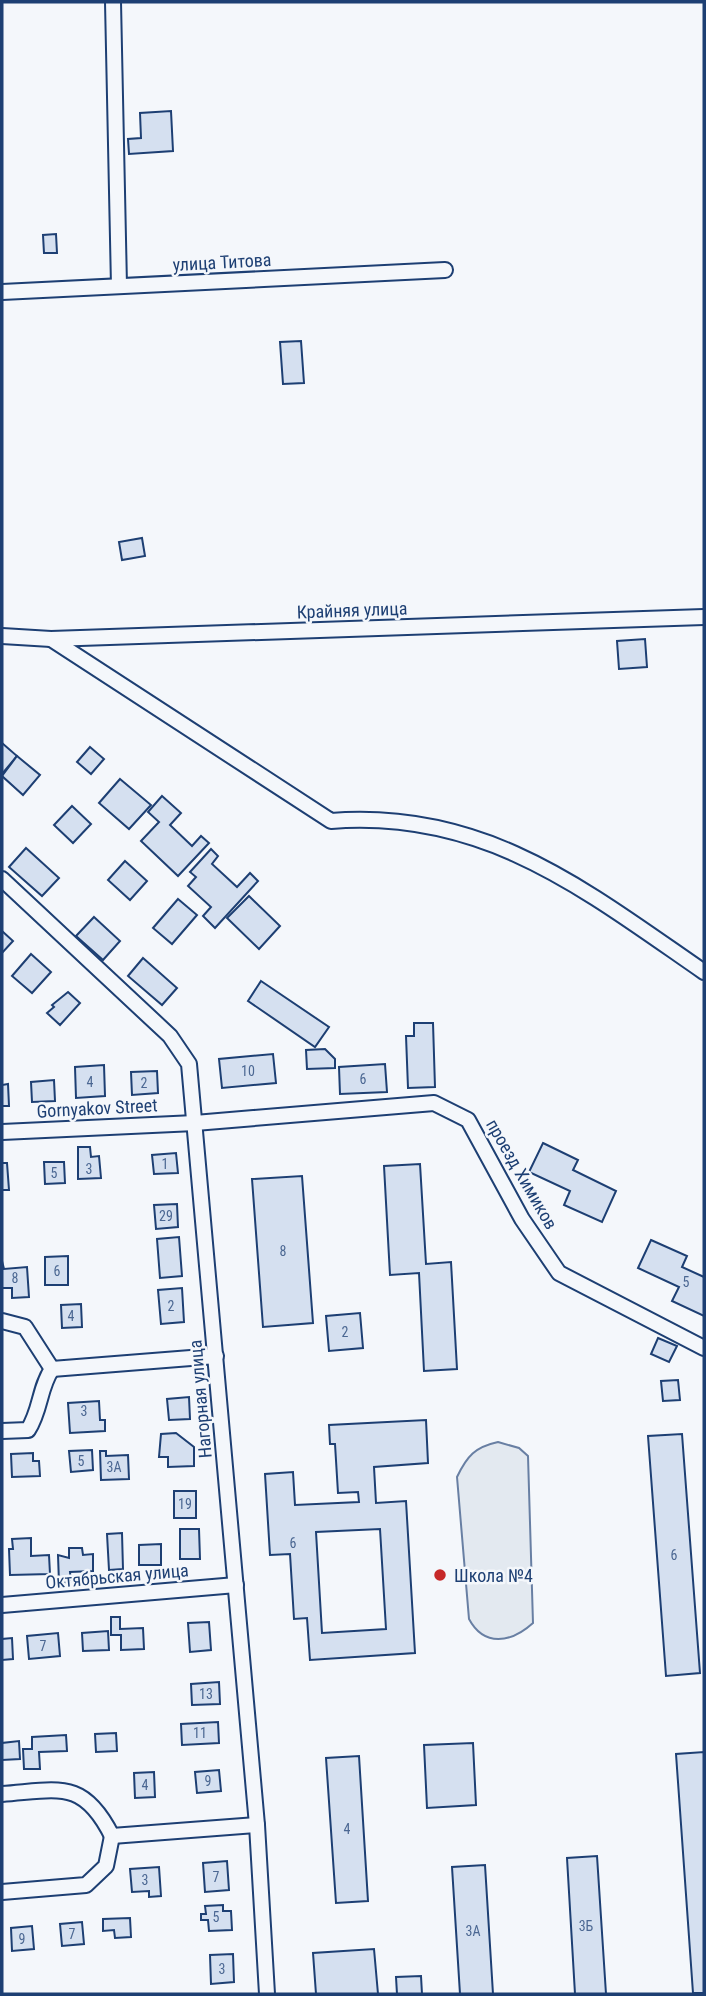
<svg xmlns="http://www.w3.org/2000/svg" width="706" height="1996" font-family="'Roboto Condensed',sans-serif">
<rect width="100%" height="100%" fill="#f4f7fb"/>
<path fill="#e3e9f0" stroke="#687fa3" stroke-width="2" d="M498,1442l21,6 9,8 5,167c-22,20 -49,24 -64,-4l-12,-142c10,-21 18,-30 41,-35z"/>
<g fill="#d5e0f0" stroke="#1d3f73" stroke-width="2" fill-rule="evenodd">
<polygon points="171,111 173,151 129,154 128,139 141,138 140,113"/>
<polygon points="56,234 57,253 44,253 43,235"/>
<polygon points="301,341 304,383 283,384 280,342"/>
<polygon points="142,538 145,556 122,560 119,542"/>
<polygon points="645,639 647,667 619,669 617,641"/>
<polygon points="2,743 17,756 2,774"/>
<polygon points="90,747 104,759 91,774 77,762"/>
<polygon points="17,756 40,775 23,795 2,776"/>
<polygon points="120,779 151,805 129,829 99,803"/>
<polygon points="162,796 181,813 170,825 192,846 201,836 209,843 178,876 141,841 159,822 148,812"/>
<polygon points="72,806 91,824 73,843 54,825"/>
<polygon points="26,848 59,878 42,896 9,867"/>
<polygon points="211,849 218,856 212,864 237,887 250,873 258,881 215,928 203,916 211,907 188,886 196,877 190,872"/>
<polygon points="125,861 147,881 130,900 108,880"/>
<polygon points="249,896 280,926 259,949 227,918"/>
<polygon points="178,899 197,915 172,944 153,928"/>
<polygon points="94,917 120,941 103,960 76,936"/>
<polygon points="2,931 13,941 2,953"/>
<polygon points="31,954 51,972 32,993 12,976"/>
<polygon points="143,958 177,988 162,1005 128,976"/>
<polygon points="261,981 329,1027 315,1047 248,1001"/>
<polygon points="68,992 80,1003 60,1025 47,1013 54,1007 52,1005"/>
<polygon points="414,1023 433,1023 435,1087 408,1088 406,1036 414,1036"/>
<polygon points="325,1049 335,1059 335,1068 307,1069 306,1050"/>
<polygon points="273,1054 276,1083 222,1088 219,1059"/>
<polygon points="385,1064 387,1092 340,1094 339,1067"/>
<polygon points="104,1065 105,1096 76,1098 75,1067"/>
<polygon points="157,1071 158,1093 132,1095 131,1072"/>
<polygon points="54,1080 55,1101 32,1102 31,1082"/>
<polygon points="8,1084 9,1106 2,1106 2,1085"/>
<polygon points="543,1143 578,1160 573,1170 616,1191 602,1222 564,1205 570,1191 529,1172"/>
<polygon points="78,1147 90,1147 91,1157 99,1156 101,1178 78,1179"/>
<polygon points="176,1153 178,1173 154,1174 152,1155"/>
<polygon points="44,1162 64,1162 65,1183 45,1184"/>
<polygon points="2,1163 7,1163 9,1190 2,1190"/>
<polygon points="420,1164 426,1264 451,1262 457,1369 424,1371 419,1273 390,1275 384,1166"/>
<polygon points="302,1176 313,1323 263,1327 252,1179"/>
<polygon points="177,1204 178,1227 156,1229 154,1205"/>
<polygon points="179,1237 182,1276 160,1278 157,1239"/>
<polygon points="651,1240 687,1256 682,1267 704,1277 704,1316 672,1301 679,1287 638,1268"/>
<polygon points="68,1256 68,1285 45,1285 45,1257"/>
<polygon points="2,1261 4,1269 27,1267 29,1297 12,1298 12,1288 2,1288"/>
<polygon points="182,1288 184,1322 161,1324 158,1290"/>
<polygon points="81,1304 82,1327 62,1328 61,1305"/>
<polygon points="360,1313 363,1348 329,1351 326,1316"/>
<polygon points="658,1338 677,1346 669,1362 651,1354"/>
<polygon points="678,1380 680,1400 663,1401 661,1381"/>
<polygon points="189,1397 190,1419 169,1420 167,1399"/>
<polygon points="99,1401 100,1420 105,1420 105,1431 70,1433 68,1403"/>
<path d="M426,1420l2,43 -54,4 2,36 30,-2 9,152 -105,7 -3,-42 -13,1 -4,-65 -20,1 -5,-81 28,-2 2,33 64,-3 -1,-10 -20,1 -3,-49h-5l-1,-19zM380,1529l6,100 -64,4 -6,-101z"/>
<polygon points="176,1433 194,1447 194,1466 168,1467 168,1457 159,1457 161,1434"/>
<polygon points="682,1434 700,1673 666,1676 648,1436"/>
<polygon points="92,1450 93,1470 71,1472 69,1451"/>
<polygon points="100,1451 106,1451 106,1456 128,1455 129,1479 101,1480"/>
<polygon points="33,1453 33,1461 39,1461 40,1476 12,1477 11,1454"/>
<rect x="174" y="1491" width="22" height="27"/>
<polygon points="180,1529 199,1529 200,1559 180,1559"/>
<polygon points="122,1533 123,1569 109,1570 107,1534"/>
<polygon points="31,1538 31,1556 49,1555 50,1574 10,1575 9,1549 13,1549 12,1539"/>
<polygon points="161,1544 161,1565 139,1565 139,1545"/>
<polygon points="69,1548 82,1548 83,1555 93,1554 93,1571 70,1572 71,1582 59,1583 58,1555 69,1558"/>
<polygon points="111,1617 120,1617 120,1629 143,1628 144,1649 121,1650 121,1635 111,1635"/>
<polygon points="209,1622 211,1650 190,1652 188,1623"/>
<polygon points="108,1631 109,1650 83,1651 82,1633"/>
<polygon points="58,1633 60,1656 29,1659 27,1636"/>
<polygon points="12,1638 13,1659 2,1660 2,1639"/>
<polygon points="219,1682 220,1704 192,1705 191,1684"/>
<polygon points="218,1722 219,1743 182,1745 181,1724"/>
<polygon points="116,1733 117,1751 96,1752 95,1734"/>
<polygon points="66,1735 67,1751 39,1752 40,1769 24,1769 23,1749 32,1749 32,1737"/>
<polygon points="19,1741 20,1759 2,1760 2,1743"/>
<polygon points="473,1743 476,1805 427,1808 424,1745"/>
<polygon points="704,1752 704,1993 693,1993 676,1754"/>
<polygon points="359,1756 368,1901 336,1903 326,1758"/>
<polygon points="219,1770 221,1791 197,1793 195,1772"/>
<polygon points="154,1772 155,1797 135,1798 134,1773"/>
<polygon points="597,1856 606,1994 575,1994 567,1858"/>
<polygon points="227,1861 229,1890 205,1892 203,1863"/>
<polygon points="485,1865 493,1994 460,1994 452,1867"/>
<polygon points="159,1867 161,1896 149,1897 149,1891 132,1892 130,1869"/>
<polygon points="223,1905 223,1911 231,1911 232,1930 209,1931 208,1920 201,1920 201,1914 206,1914 205,1906"/>
<polygon points="130,1918 131,1937 115,1938 114,1930 103,1931 103,1919"/>
<polygon points="82,1922 84,1944 62,1946 60,1924"/>
<polygon points="32,1926 34,1949 12,1951 11,1928"/>
<polygon points="374,1949 378,1994 316,1994 313,1953"/>
<polygon points="233,1954 234,1982 211,1984 210,1955"/>
<polygon points="421,1976 422,1994 397,1994 396,1977"/>
</g>
<g fill="none" stroke-linecap="round" stroke-linejoin="round">
<defs>
<g id="minor">
<polyline points="113,2 119,286"/>
<polyline points="2,292 445,270"/>
<polyline points="2,636 51,639 704,617"/>
<path d="M51,639l280,182c154,-12 254,69 373,151"/>
<polyline points="2,879 170,1036 189,1064 257,1825 267,1994"/>
<polyline points="2,1132 195,1123 434,1103 468,1120 522,1219 559,1273 704,1348"/>
<polyline points="2,1321 25,1327 52,1369 216,1356"/>
<path d="M2,1431l26,-1c13,-20 11,-42 24,-61"/>
<polyline points="2,1605 236,1585"/>
<path d="M2,1794c56,-4 81,-16 110,42l145,-11"/>
<polyline points="2,1892 86,1885 106,1866 112,1836"/>
</g>
</defs>
<use href="#minor" stroke="#1d3f73" stroke-width="18"/>
<use href="#minor" stroke="#f4f7fb" stroke-width="14"/>
</g>
<circle fill="#c62828" stroke="#f4f7fb" stroke-width="2.5" cx="440" cy="1575" r="7"/>
<g text-anchor="middle" dominant-baseline="central" stroke-width="5" stroke-linejoin="round" paint-order="stroke">
<g font-size="14" fill="#4b6792">
<text x="248" y="1071">10</text>
<text x="363" y="1079">6</text>
<text x="90" y="1082">4</text>
<text x="144" y="1083">2</text>
<text x="165" y="1164">1</text>
<text x="89" y="1169">3</text>
<text x="54" y="1173">5</text>
<text x="166" y="1216">29</text>
<text x="283" y="1251">8</text>
<text x="57" y="1271">6</text>
<text x="15" y="1278">8</text>
<text x="686" y="1282">5</text>
<text x="171" y="1306">2</text>
<text x="71" y="1316">4</text>
<text x="345" y="1332">2</text>
<text x="84" y="1411">3</text>
<text x="81" y="1461">5</text>
<text x="114" y="1467">3А</text>
<text x="185" y="1504">19</text>
<text x="293" y="1543">6</text>
<text x="674" y="1555">6</text>
<text x="43" y="1646">7</text>
<text x="206" y="1694">13</text>
<text x="200" y="1733">11</text>
<text x="208" y="1781">9</text>
<text x="145" y="1785">4</text>
<text x="347" y="1829">4</text>
<text x="216" y="1877">7</text>
<text x="145" y="1880">3</text>
<text x="216" y="1917">5</text>
<text x="586" y="1926">3Б</text>
<text x="473" y="1931">3А</text>
<text x="72" y="1934">7</text>
<text x="22" y="1939">9</text>
<text x="222" y="1969">3</text>
</g>
<g font-size="18" fill="#1d3f73" stroke="#f4f7fb">
<text transform="translate(222 262) rotate(-3)">улица Титова</text>
<text transform="translate(352 610) rotate(-2)">Крайняя улица</text>
<text transform="translate(97 1108) rotate(-3)">Gornyakov Street</text>
<text transform="translate(522 1174) rotate(60)">проезд Химиков</text>
<text transform="translate(200 1399) rotate(-95)">Нагорная улица</text>
<text transform="translate(117 1576) rotate(-5)">Октябрьская улица</text>
</g>
<g font-size="18" fill="#1d3f73" stroke="#f4f7fb" text-anchor="start">
<text x="454" y="1575">Школа №4</text>
</g>
</g>
<rect width="706" height="1996" fill="none" stroke="#1d3f73" stroke-width="7"/>
</svg>
